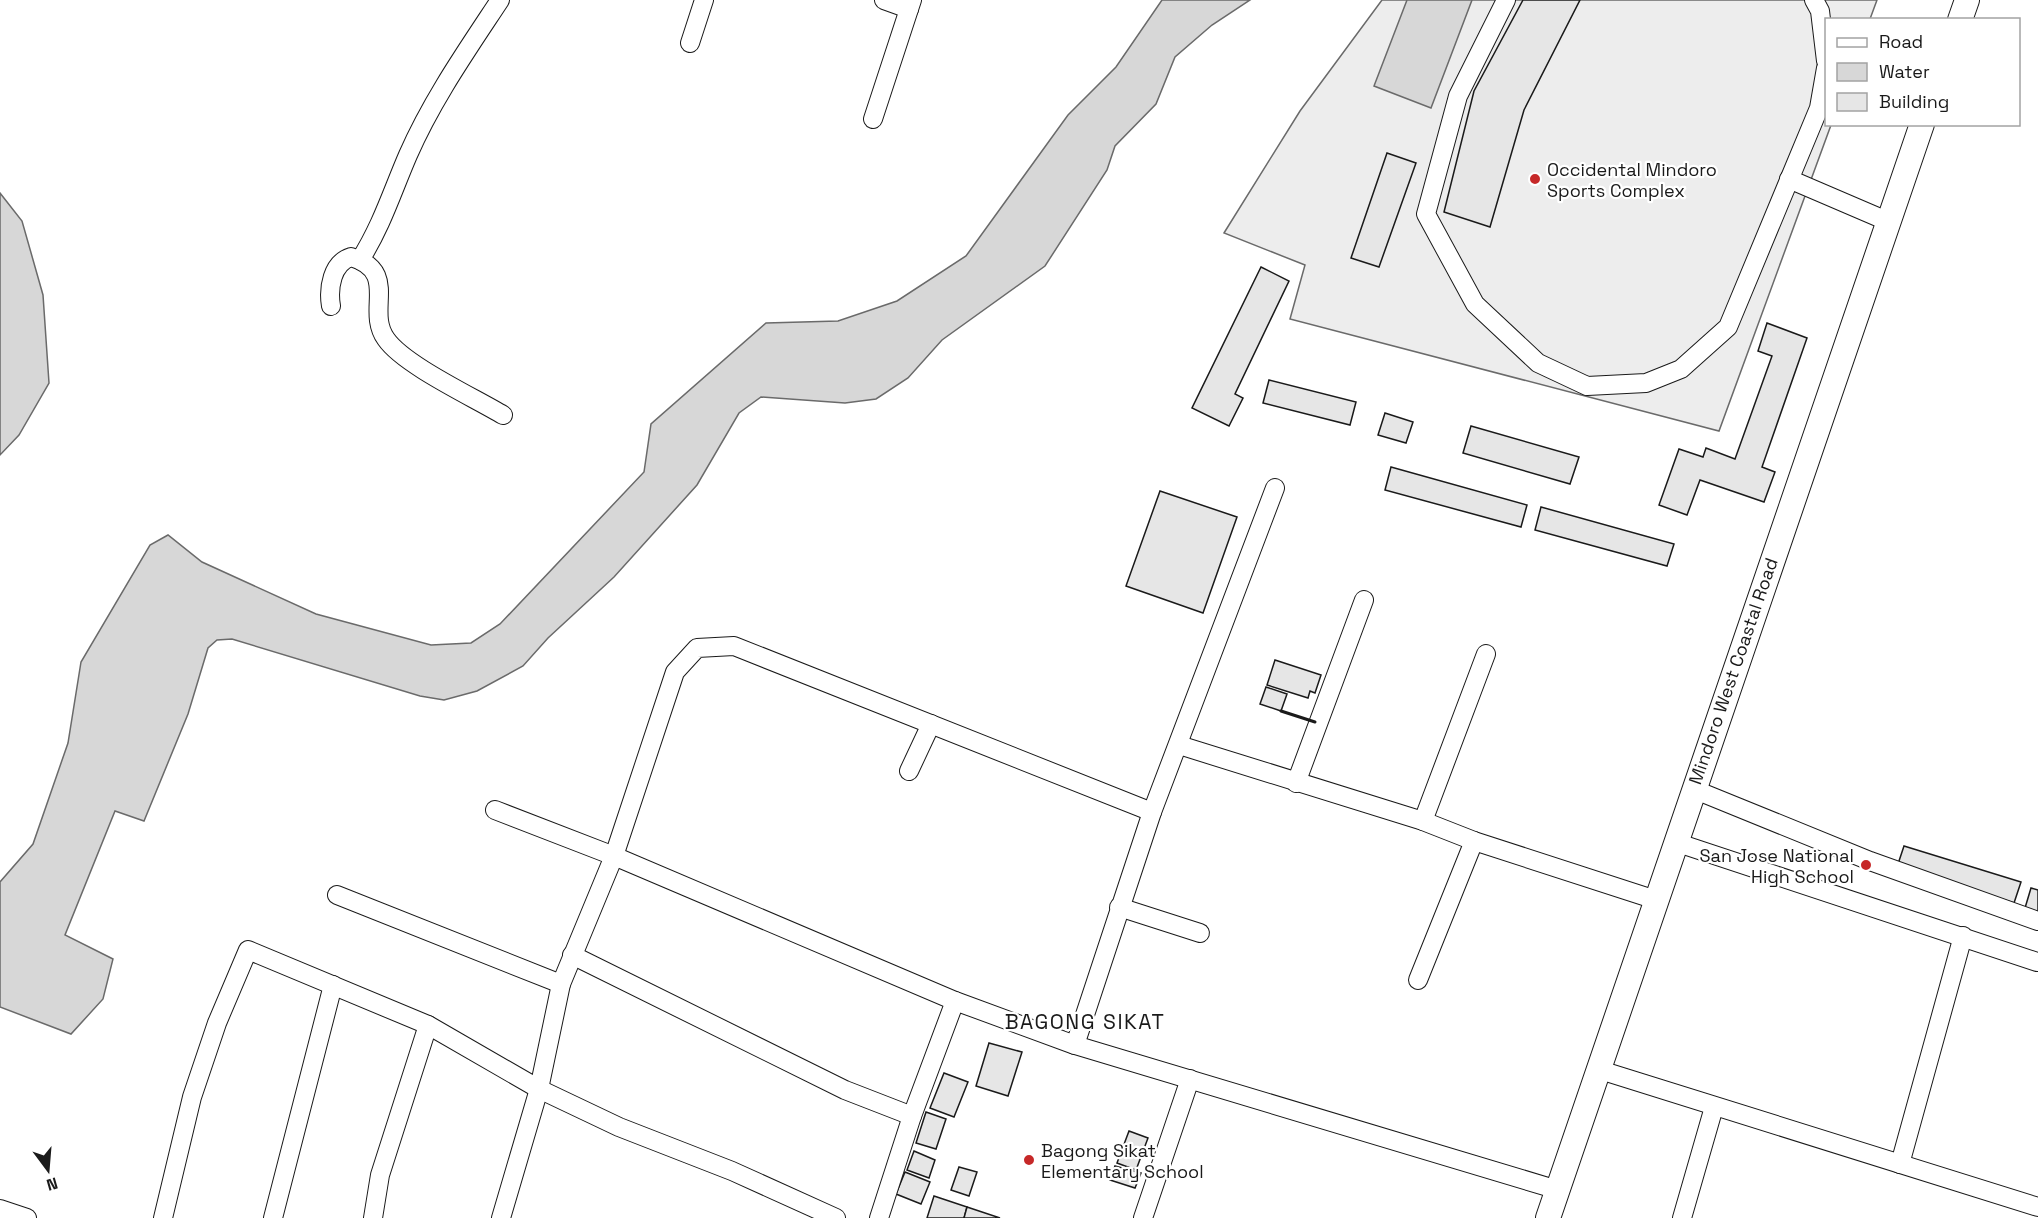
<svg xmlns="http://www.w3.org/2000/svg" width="2038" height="1218" font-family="'Space Grotesk',sans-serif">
<rect width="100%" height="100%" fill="#fff"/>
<polygon fill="#ededed" stroke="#6a6a6a" stroke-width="1.5" points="1382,0 1877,0 1870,19 1826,20 1826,124 1831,125 1719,431 1290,319 1305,265 1224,233 1300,111"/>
<g fill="#d7d7d7" stroke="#6a6a6a" stroke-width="1.5">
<polygon points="1162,0 1250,0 1212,25 1175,57 1156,104 1115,146 1107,170 1045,266 942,340 908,378 876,399 845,403 761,397 739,413 697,485 614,577 548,638 523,666 477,691 444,700 420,696 232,639 217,640 208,648 188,714 144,821 115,811 65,935 113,959 103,999 71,1034 0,1007 0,882 33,844 68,743 81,662 150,545 168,535 202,562 316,614 431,645 471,643 500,624 644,472 651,424 766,323 838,321 897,301 966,256 1068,115 1116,67"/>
<polygon points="1407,0 1472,0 1431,108 1374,86"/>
<polygon points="0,193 22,221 43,295 49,383 19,435 0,455"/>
</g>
<g fill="#e6e6e6" stroke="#1a1a1a" stroke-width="1.5">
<polygon points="1523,0 1580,0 1524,110 1490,227 1444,212 1474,91"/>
<polygon points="1387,153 1416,163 1379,267 1351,258"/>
<polygon points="1261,267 1289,281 1235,394 1243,398 1229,426 1192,408"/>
<polygon points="1767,323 1807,338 1762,467 1775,472 1764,502 1700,480 1687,515 1659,505 1679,449 1703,457 1706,448 1735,459 1772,356 1758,351"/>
<polygon points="1269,380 1356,402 1350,425 1263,403"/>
<polygon points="1385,413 1413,422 1406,443 1378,435"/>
<polygon points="1471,426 1579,457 1570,484 1463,453"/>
<polygon points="1391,467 1527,505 1521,527 1385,490"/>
<polygon points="1160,491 1237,517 1203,613 1126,586"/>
<polygon points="1541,507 1674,544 1667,566 1535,530"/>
<polygon points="1275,660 1321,675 1315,693 1310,691 1308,698 1267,685"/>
<polygon points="1266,687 1287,694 1281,711 1260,704"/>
<polygon points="1904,846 2021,882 2014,903 1897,867"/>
<polygon points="2031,888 2038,890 2038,912 2025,908"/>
<polygon points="989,1043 1022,1052 1008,1096 976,1086"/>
<polygon points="944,1073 968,1082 954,1117 930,1108"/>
<polygon points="926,1112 946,1119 936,1149 916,1143"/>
<polygon points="1129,1131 1148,1138 1136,1170 1117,1163"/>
<polygon points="914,1151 935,1160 929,1178 907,1170"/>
<polygon points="1115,1166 1141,1173 1135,1188 1110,1180"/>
<polygon points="959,1167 977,1172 969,1196 951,1190"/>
<polygon points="905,1172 930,1182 921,1204 896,1194"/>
<polygon points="934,1196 967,1207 964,1218 927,1218"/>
<polygon points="967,1207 1000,1218 964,1218"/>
</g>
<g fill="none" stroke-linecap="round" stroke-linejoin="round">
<defs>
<g id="minor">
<polyline points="884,0 909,9"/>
<polyline points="1506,0 1458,96 1426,214 1475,304 1538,363 1587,386 1646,383 1681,369 1728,327 1819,108 1826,68"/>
<polyline points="1814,0 1820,11 1826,61"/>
<polyline points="690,43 704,0"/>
<polyline points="873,119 912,0"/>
<polyline points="1789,179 1887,221"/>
<path d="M360,260c22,-35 32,-68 48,-105 24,-55 59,-105 92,-155"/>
<path d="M331,306c-3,-18 1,-43 20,-49 49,15 14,53 35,82 18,26 87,58 117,76"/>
<polyline points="1179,745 1423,821 1474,841 1656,900"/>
<polyline points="909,771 931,724"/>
<polyline points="1296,783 1364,600"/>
<polyline points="1693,789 1870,861 2038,921"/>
<polyline points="495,810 614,856 955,1001 1075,1045 1558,1190"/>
<polyline points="1423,821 1486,654"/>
<polyline points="1675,842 2037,962"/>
<polyline points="337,895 561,984"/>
<polyline points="1119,907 1200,933"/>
<polyline points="572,955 845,1090 912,1116"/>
<polyline points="1418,980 1474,841"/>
<polyline points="1075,1045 1152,812 1275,488"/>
<polyline points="1600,1070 2038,1207"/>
<polyline points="1900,1164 1963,936"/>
<polyline points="0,1209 27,1218"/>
<polyline points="163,1218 192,1097 217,1023 248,950 428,1025 539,1089 619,1127 732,1171 836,1218"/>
<polyline points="273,1218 333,985"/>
<polyline points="373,1218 380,1175 428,1025"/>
<polyline points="501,1218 539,1089 561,984 614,856 675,672 697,648 734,646 1152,812"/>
<polyline points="879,1218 912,1116 955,1001"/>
<polyline points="1143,1218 1190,1079"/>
<polyline points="1682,1218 1714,1107"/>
</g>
<g id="major">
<polyline points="1960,20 1967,0"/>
<polyline points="1548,1218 1922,124"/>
</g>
</defs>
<use href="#minor" stroke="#1a1a1a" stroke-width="20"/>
<use href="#major" stroke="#1a1a1a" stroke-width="26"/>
<use href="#minor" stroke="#fff" stroke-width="18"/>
<use href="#major" stroke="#fff" stroke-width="24"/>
<polyline stroke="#1a1a1a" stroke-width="3" points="1281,711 1315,722"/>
</g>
<g fill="#c62828" stroke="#fff" stroke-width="2">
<circle cx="1535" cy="179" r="6"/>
<circle cx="1866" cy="865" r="6"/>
<circle cx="1029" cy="1160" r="6"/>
</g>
<g text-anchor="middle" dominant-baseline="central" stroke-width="4.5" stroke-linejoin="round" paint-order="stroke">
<g font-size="18" fill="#1a1a1a" stroke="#fff" text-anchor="start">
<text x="1547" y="169">Occidental Mindoro<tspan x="1547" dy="21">Sports Complex</tspan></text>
<text x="1854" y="855" text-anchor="end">San Jose National<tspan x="1854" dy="21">High School</tspan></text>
<text x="1041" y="1150">Bagong Sikat<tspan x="1041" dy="21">Elementary School</tspan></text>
</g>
<g font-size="18" fill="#1a1a1a" stroke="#fff">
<text transform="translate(1733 671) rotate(-71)">Mindoro West Coastal Road</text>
</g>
<g font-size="21" letter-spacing="1.5" fill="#1a1a1a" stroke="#fff">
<text x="1085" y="1021">BAGONG SIKAT</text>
</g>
</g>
<rect x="1825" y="18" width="195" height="108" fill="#ffffff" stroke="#a3a3a3" stroke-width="1.5"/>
<rect x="1837" y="38" width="30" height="9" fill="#ffffff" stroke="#a3a3a3" stroke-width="1.5"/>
<text x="1879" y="48" font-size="18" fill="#1a1a1a">Road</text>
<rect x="1837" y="63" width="30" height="18" fill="#d7d7d7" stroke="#a3a3a3" stroke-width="1.5"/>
<text x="1879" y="78" font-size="18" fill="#1a1a1a">Water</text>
<rect x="1837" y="93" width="30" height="18" fill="#e6e6e6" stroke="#a3a3a3" stroke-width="1.5"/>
<text x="1879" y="108" font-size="18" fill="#1a1a1a">Building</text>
<g transform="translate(48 1170) rotate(164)" stroke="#ffffff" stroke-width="4.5" paint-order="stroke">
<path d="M0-4.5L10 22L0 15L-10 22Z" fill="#1a1a1a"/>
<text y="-9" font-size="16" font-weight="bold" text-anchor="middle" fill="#1a1a1a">N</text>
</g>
</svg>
